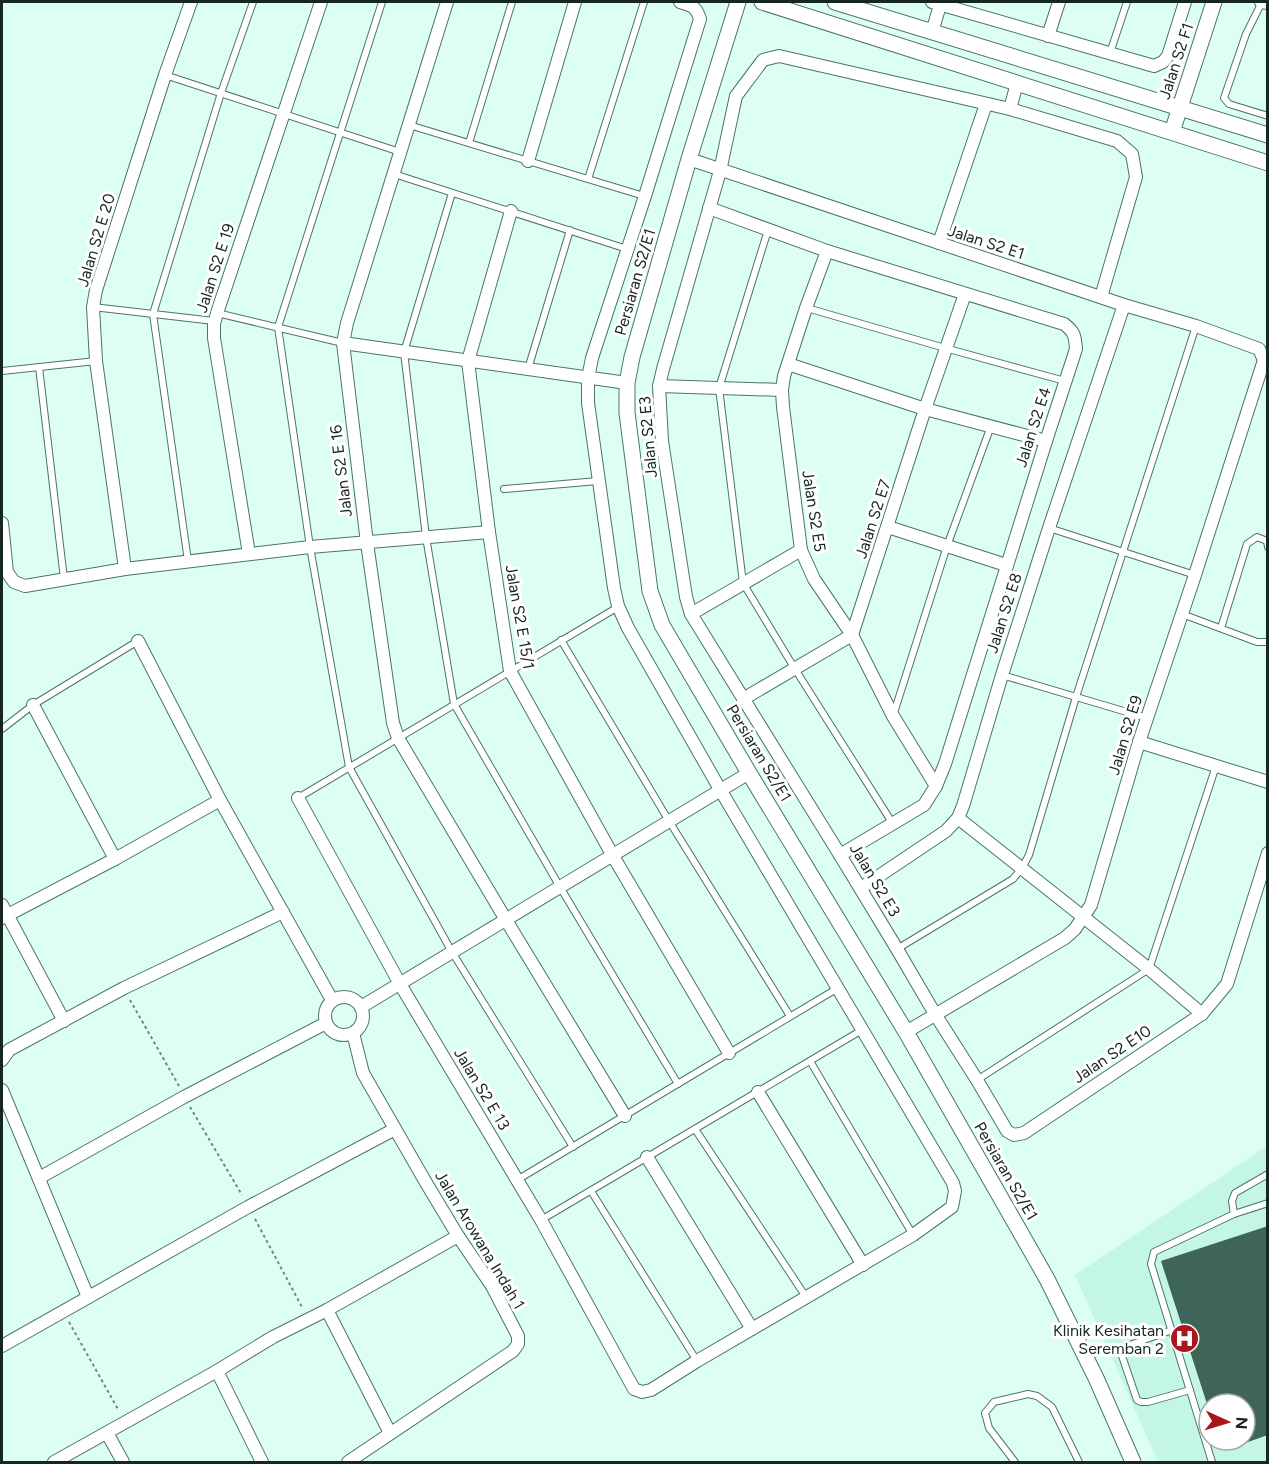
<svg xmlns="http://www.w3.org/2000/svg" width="1269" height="1464" font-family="Figtree,sans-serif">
<rect width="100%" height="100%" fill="#ddfff2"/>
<path fill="#c3f7e4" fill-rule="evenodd" d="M1267,1146v316h-109l-83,-187zM1209,1404h36v36h-36z"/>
<polygon fill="#3e6558" points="1268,1226 1268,1435 1245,1443 1245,1404 1207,1404 1161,1261"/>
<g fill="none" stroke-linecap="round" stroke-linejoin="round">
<defs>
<g id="service">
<polyline points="382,2 278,327 310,547 349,767 452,952 573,1147"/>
<polyline points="1262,2 1246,34 1224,98 1229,104 1268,116"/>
<polyline points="1110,53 1127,2"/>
<polyline points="165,75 400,152"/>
<polyline points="409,125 644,196"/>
<polyline points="469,143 512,2"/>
<polyline points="394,174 627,249"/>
<polyline points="588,179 644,2"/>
<polyline points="452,193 404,352 426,537 454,704 560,887 678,1084"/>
<polyline points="768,230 719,388 743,583 795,669 893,824"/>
<polyline points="93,307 214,321"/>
<polyline points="807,308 945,348 1065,381"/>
<polyline points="217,313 343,343"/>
<polyline points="39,367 64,579"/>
<polyline points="528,369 570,230"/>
<polyline points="2,371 96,361"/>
<polyline points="504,489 598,481"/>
<polyline points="1049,528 1195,575"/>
<polyline points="188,561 153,314 221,93 253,2"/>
<polyline points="1182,614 1257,642 1268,642"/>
<polyline points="1221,628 1247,544 1257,537 1267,541 1268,547"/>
<polyline points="561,640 669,821 790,1016"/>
<polyline points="1002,675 1147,718"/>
<polyline points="893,716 947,546 991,426"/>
<polyline points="2,729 33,705 138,641"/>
<polyline points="298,798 618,607"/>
<polyline points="897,949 1013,879 1022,868 1029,855 1076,697 1196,326"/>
<polyline points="810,1061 913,1235"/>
<polyline points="977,1080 1149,969 1216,766"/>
<polyline points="695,1129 806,1297"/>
<polyline points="517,1180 838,988"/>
<polyline points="591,1191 697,1361"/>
<polyline points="1234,1214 1232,1201 1235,1193 1268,1174"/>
<polyline points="541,1220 862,1030"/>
<polyline points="1172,1330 1127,1346 1123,1351 1122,1356 1137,1400 1141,1402 1148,1402 1190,1390"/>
<polyline points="1015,1462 989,1428 985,1413 994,1402 1028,1394 1037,1396 1052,1407 1079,1462"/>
<polyline points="1212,1462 1151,1264 1154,1252 1234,1214 1268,1203"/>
</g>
<g id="minor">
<path d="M447,2c-33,107 -67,213 -100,321l-4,20 24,200 26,180 5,15 108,182 119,196"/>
<polyline points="932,2 1154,66 1163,62 1168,56 1185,2"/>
<polyline points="1261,2 1268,3"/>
<polyline points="932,32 941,2"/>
<polyline points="1048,36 1059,2"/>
<polyline points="1010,109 1017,83"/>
<polyline points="689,159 1124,305 1196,326 1259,349 1264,360"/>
<polyline points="528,161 575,2"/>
<path d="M709,208l118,43 237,73c11,8 11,13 12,25l-30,92 -101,323 -9,22 -12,19 -84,50"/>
<polyline points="511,211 468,361 489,532 510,671 613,856 729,1053"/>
<polyline points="939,243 986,104"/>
<polyline points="827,251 806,308 784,376 782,390 783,407 801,550 814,579 852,635 893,716 936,786"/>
<polyline points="1101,297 1136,177 1132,154 1117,141 1010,109 779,56 763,60 736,96 720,171 663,369 659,386 662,441 686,597 691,614 840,855 897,949 935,1014 977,1080 1007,1131 1014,1135 1024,1133 1202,1014 1227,984 1268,853"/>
<polyline points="343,343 627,383"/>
<polyline points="788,364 925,409 1046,441"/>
<polyline points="659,386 782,390"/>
<polyline points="2,523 7,572 14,582 25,586 125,569 310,547 489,532"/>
<polyline points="888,527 1006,565"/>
<polyline points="249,554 214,338 214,324 217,313 321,2"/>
<polyline points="125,569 96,361 93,307 96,290 165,75 191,2"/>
<polyline points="691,614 801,550"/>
<polyline points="138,641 220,800 332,1000"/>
<polyline points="743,699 852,635 925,409 965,294"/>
<polyline points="33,705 115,859"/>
<polyline points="1139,742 1268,782"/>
<path d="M298,798l102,186 141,236 93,169 8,3 9,-2 46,-29 216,-126 39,-28 3,-16 -2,-8 -232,-392 -93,-163 -10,-22 -4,-18 -26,-185v-25l4,-20 53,-162 55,-177c-4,-13 -8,-13 -20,-17"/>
<polyline points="958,818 1149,969 1202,1014"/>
<polyline points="861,888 946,831 958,818 963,806 1002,675 1049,528 1124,305"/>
<polyline points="2,905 64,1021"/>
<polyline points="2,918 115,859 220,800"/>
<circle cx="344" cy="1016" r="19"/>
<polyline points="361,1007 749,773"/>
<polyline points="906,1032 1065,938 1075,929 1091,905 1139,742 1195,575 1264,360"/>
<polyline points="2,1060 9,1050 124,988 283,912"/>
<polyline points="2,1090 88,1297"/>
<polyline points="758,1092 863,1265"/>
<polyline points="647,1157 752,1329"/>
<polyline points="39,1178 184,1097 326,1023"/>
<polyline points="327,1310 390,1433"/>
<polyline points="2,1346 248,1207 395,1129"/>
<polyline points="217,1371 262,1462"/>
<polyline points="107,1433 123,1462"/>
<polyline points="54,1462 217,1371 273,1337 327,1310 458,1236"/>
<polyline points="348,1462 513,1351 518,1344 518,1336 492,1286 458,1236 425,1181 363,1073 353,1033"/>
</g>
<g id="tertiary">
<polyline points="738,2 689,159 632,357 627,383 627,413 650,591 662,625 749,773 906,1032 1047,1279 1096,1378 1133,1462"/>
<polyline points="762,2 1268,163"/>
<polyline points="835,2 1268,135"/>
<polyline points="1172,132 1214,2"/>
</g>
</defs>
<use href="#service" stroke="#4c7466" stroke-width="8"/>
<use href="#minor" stroke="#4c7466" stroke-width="14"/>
<use href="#tertiary" stroke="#4c7466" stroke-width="17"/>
<g stroke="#70897f" stroke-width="2" stroke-dasharray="3 3" stroke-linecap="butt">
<polyline points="130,1000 179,1086"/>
<polyline points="190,1107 242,1195"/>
<polyline points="255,1219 303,1309"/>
<polyline points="69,1322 119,1411"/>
</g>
<use href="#service" stroke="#fff" stroke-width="6"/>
<use href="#minor" stroke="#fff" stroke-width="12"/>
<use href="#tertiary" stroke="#fff" stroke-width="15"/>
</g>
<defs>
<symbol id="hospital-disc" viewBox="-11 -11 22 22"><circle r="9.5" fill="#aa161b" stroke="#fff"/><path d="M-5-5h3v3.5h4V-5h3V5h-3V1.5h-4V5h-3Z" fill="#fff"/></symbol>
</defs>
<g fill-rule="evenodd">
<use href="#hospital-disc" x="1168" y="1322" width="33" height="33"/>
</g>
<g text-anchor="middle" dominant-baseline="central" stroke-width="6" stroke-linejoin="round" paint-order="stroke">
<g font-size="16" fill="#162620" stroke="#fff">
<text transform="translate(1176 61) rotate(-72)">Jalan S2 F1</text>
<text transform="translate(96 240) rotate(-73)">Jalan S2 E 20</text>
<text transform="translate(986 242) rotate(18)">Jalan S2 E1</text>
<text transform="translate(215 268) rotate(-72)">Jalan S2 E 19</text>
<text transform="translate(635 282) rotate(-74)">Persiaran S2/E1</text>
<text transform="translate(1033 427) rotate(-72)">Jalan S2 E4</text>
<text transform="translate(648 437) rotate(-95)">Jalan S2 E3</text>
<text transform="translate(341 471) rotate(-97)">Jalan S2 E 16</text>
<text transform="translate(814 511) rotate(81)">Jalan S2 E5</text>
<text transform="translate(873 519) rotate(-72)">Jalan S2 E7</text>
<text transform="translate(1004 613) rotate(-72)">Jalan S2 E8</text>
<text transform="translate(520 617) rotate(80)">Jalan S2 E 15/1</text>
<text transform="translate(1125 735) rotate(-73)">Jalan S2 E9</text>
<text transform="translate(759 753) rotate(59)">Persiaran S2/E1</text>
<text transform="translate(875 880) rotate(59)">Jalan S2 E3</text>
<text transform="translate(1112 1054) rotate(-34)">Jalan S2 E10</text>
<text transform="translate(482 1089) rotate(59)">Jalan S2 E 13</text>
<text transform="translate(1006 1171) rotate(60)">Persiaran S2/E1</text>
<text transform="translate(480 1240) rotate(59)">Jalan Arowana Indah 1</text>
</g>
<g font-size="16" fill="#162620" stroke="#fff" text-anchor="end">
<text x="1164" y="1330">Klinik Kesihatan<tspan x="1164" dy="18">Seremban 2</tspan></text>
</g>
</g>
<rect width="1269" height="1464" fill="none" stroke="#162620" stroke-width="6"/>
<g transform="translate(1227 1422) rotate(94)"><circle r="28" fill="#ffffff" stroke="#a2a8a6" stroke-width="1.5"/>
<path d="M0-4.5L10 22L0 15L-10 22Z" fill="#aa161b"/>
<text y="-9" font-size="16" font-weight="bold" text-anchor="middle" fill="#162620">N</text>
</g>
</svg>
